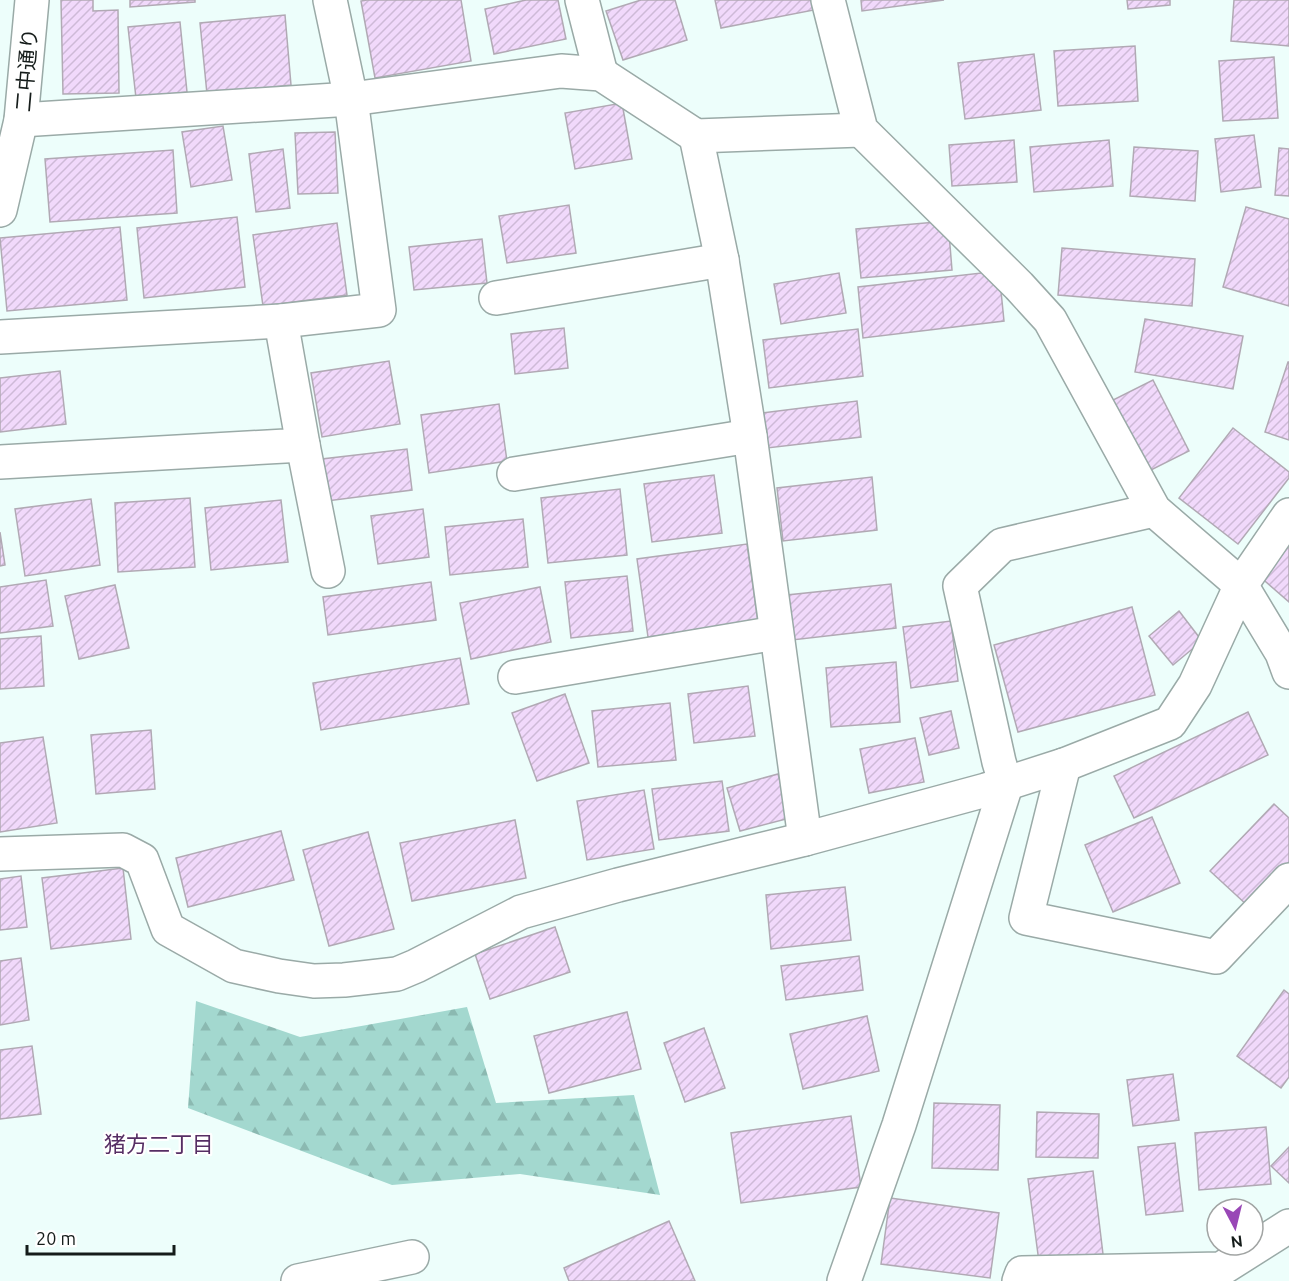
<svg xmlns="http://www.w3.org/2000/svg" width="1289" height="1281" font-family="Ubuntu,'Noto Sans JP',sans-serif">
<defs>
<pattern id="forest-firs" width="22" height="20" patternUnits="userSpaceOnUse" patternTransform="scale(1.5)"><rect width="22" height="20" fill="#a3d8cf"/><path d="M5 1l3.5 6h-7zM16 11l3.5 6h-7z" fill="#8bb9b1"/></pattern>
<pattern id="building-hatch" width="6" height="6" patternUnits="userSpaceOnUse" patternTransform="scale(1.5)"><rect width="6" height="6" fill="#f1d9fb"/><path d="M-1 1l2-2M0 6l6-6M5 7l2-2" fill="none" stroke="#cebad7"/></pattern>
</defs>
<rect width="100%" height="100%" fill="#edfefb"/>
<polygon fill="url(#forest-firs)" points="196,1001 300,1037 467,1007 496,1103 634,1095 660,1195 520,1174 392,1185 188,1108"/>
<g fill="url(#building-hatch)" stroke="#b1a9b4" stroke-width="1.5">
<polygon points="61,0 93,0 93,11 118,10 119,93 63,94"/>
<polygon points="130,0 195,0 195,2 130,7"/>
<polygon points="367,0 461,0 471,61 375,78 361,1"/>
<polygon points="526,0 558,0 566,39 494,54 485,9"/>
<polygon points="641,0 675,0 687,40 623,60 606,11"/>
<polygon points="715,0 812,0 814,10 721,28"/>
<polygon points="861,0 944,0 862,11"/>
<polygon points="1127,0 1170,0 1170,5 1128,9"/>
<polygon points="1234,0 1289,0 1289,46 1231,41"/>
<polygon points="285,15 291,85 207,94 200,23"/>
<polygon points="180,22 187,92 136,98 128,27"/>
<polygon points="1135,46 1138,101 1058,106 1054,51"/>
<polygon points="1034,54 1041,110 965,119 958,63"/>
<polygon points="1274,57 1278,118 1223,121 1219,61"/>
<polygon points="622,103 632,159 575,169 565,113"/>
<polygon points="223,126 232,180 191,187 182,132"/>
<polygon points="335,132 338,193 298,194 295,133"/>
<polygon points="1254,135 1261,187 1221,192 1215,139"/>
<polygon points="1014,140 1017,182 952,186 949,145"/>
<polygon points="1109,140 1113,186 1034,192 1030,147"/>
<polygon points="1134,147 1198,151 1195,201 1130,196"/>
<polygon points="1279,148 1289,149 1289,196 1275,195"/>
<polygon points="283,149 290,208 256,212 249,154"/>
<polygon points="173,150 177,213 50,222 45,159"/>
<polygon points="569,205 576,253 507,263 499,216"/>
<polygon points="1246,207 1289,219 1289,306 1223,287"/>
<polygon points="237,217 245,287 144,298 137,228"/>
<polygon points="948,221 952,270 861,278 856,229"/>
<polygon points="337,223 347,295 263,306 253,235"/>
<polygon points="120,227 127,300 7,311 0,238"/>
<polygon points="482,239 487,283 414,290 409,247"/>
<polygon points="1062,248 1195,259 1192,306 1058,295"/>
<polygon points="999,271 1004,321 863,338 858,287"/>
<polygon points="839,273 846,313 781,324 774,284"/>
<polygon points="1145,319 1243,336 1233,389 1135,372"/>
<polygon points="564,328 568,368 515,374 511,334"/>
<polygon points="858,329 863,376 769,388 763,340"/>
<polygon points="389,361 400,424 322,437 311,373"/>
<polygon points="1288,362 1289,362 1289,440 1265,432"/>
<polygon points="60,371 66,424 0,432 0,378"/>
<polygon points="1153,380 1189,451 1143,474 1107,403"/>
<polygon points="857,401 861,437 767,448 762,413"/>
<polygon points="499,404 507,461 429,473 421,415"/>
<polygon points="1233,428 1289,472 1289,478 1238,544 1179,498"/>
<polygon points="407,449 412,490 327,501 322,459"/>
<polygon points="714,475 722,533 652,542 644,484"/>
<polygon points="872,477 877,530 783,541 777,488"/>
<polygon points="620,489 627,555 548,563 541,498"/>
<polygon points="190,498 195,567 118,572 115,503"/>
<polygon points="91,499 100,565 25,576 15,509"/>
<polygon points="281,500 288,562 211,570 205,508"/>
<polygon points="423,509 429,557 378,564 371,516"/>
<polygon points="523,519 528,567 450,575 445,527"/>
<polygon points="0,532 5,565 0,566"/>
<polygon points="1289,538 1289,602 1258,575"/>
<polygon points="747,544 758,622 648,637 637,559"/>
<polygon points="627,576 633,631 571,638 565,582"/>
<polygon points="46,580 53,626 0,633 0,587"/>
<polygon points="431,582 436,620 328,635 323,597"/>
<polygon points="891,584 896,628 792,640 787,595"/>
<polygon points="115,585 129,648 79,659 65,596"/>
<polygon points="540,587 551,642 471,659 460,603"/>
<polygon points="1132,607 1155,695 1018,732 994,645"/>
<polygon points="1179,611 1202,641 1173,665 1149,636"/>
<polygon points="951,621 958,681 911,688 903,627"/>
<polygon points="41,636 44,686 0,689 0,639"/>
<polygon points="460,658 469,704 321,730 313,683"/>
<polygon points="896,662 900,722 831,727 826,668"/>
<polygon points="748,686 755,736 694,743 688,694"/>
<polygon points="565,694 589,763 537,781 512,713"/>
<polygon points="670,703 676,760 598,767 592,711"/>
<polygon points="951,711 959,748 929,755 920,718"/>
<polygon points="1248,712 1268,755 1134,818 1114,776"/>
<polygon points="151,730 155,789 96,794 91,735"/>
<polygon points="43,737 57,823 0,832 0,743"/>
<polygon points="915,738 924,782 869,793 860,749"/>
<polygon points="778,774 790,818 740,831 727,788"/>
<polygon points="722,781 729,831 659,840 652,789"/>
<polygon points="644,790 654,849 587,860 577,801"/>
<polygon points="1274,804 1289,818 1289,862 1248,906 1210,871"/>
<polygon points="1152,817 1180,883 1113,912 1085,845"/>
<polygon points="515,820 526,878 412,901 400,843"/>
<polygon points="281,831 294,880 188,907 176,858"/>
<polygon points="368,832 394,929 329,946 303,850"/>
<polygon points="123,868 131,939 51,949 42,878"/>
<polygon points="21,876 27,927 0,930 0,879"/>
<polygon points="845,887 851,940 771,949 766,895"/>
<polygon points="555,927 570,972 490,999 475,954"/>
<polygon points="859,956 863,990 786,1000 781,966"/>
<polygon points="21,958 29,1020 0,1025 0,961"/>
<polygon points="1284,990 1289,994 1289,1077 1281,1088 1237,1056"/>
<polygon points="627,1012 641,1069 549,1093 534,1036"/>
<polygon points="867,1016 879,1071 803,1089 790,1034"/>
<polygon points="704,1028 725,1088 685,1102 664,1043"/>
<polygon points="32,1046 41,1114 0,1119 0,1050"/>
<polygon points="1173,1074 1179,1120 1133,1126 1127,1080"/>
<polygon points="934,1103 1000,1105 998,1170 932,1168"/>
<polygon points="1037,1112 1099,1114 1098,1158 1036,1157"/>
<polygon points="851,1116 861,1187 741,1203 731,1133"/>
<polygon points="1266,1127 1271,1184 1199,1190 1195,1133"/>
<polygon points="1175,1143 1183,1211 1146,1215 1138,1147"/>
<polygon points="1289,1147 1289,1183 1271,1166"/>
<polygon points="1093,1171 1103,1254 1039,1262 1028,1179"/>
<polygon points="890,1198 999,1213 990,1278 881,1264"/>
<polygon points="669,1221 695,1281 569,1281 564,1268"/>
</g>
<g fill="none" stroke-linecap="round" stroke-linejoin="round">
<defs>
<g id="minor">
<polyline points="582,0 601,74"/>
<polyline points="828,0 861,130 1019,286 1050,320 1154,510 1241,585 1282,653 1289,672"/>
<polyline points="21,120 351,99 561,71 601,74 696,136 861,130"/>
<polyline points="696,136 722,260 750,436 805,839"/>
<polyline points="0,210 21,120 32,0"/>
<polyline points="496,298 722,260"/>
<polyline points="0,337 281,321 379,310 351,99 330,0"/>
<polyline points="303,445 328,571"/>
<polyline points="0,462 303,445 281,321"/>
<polyline points="514,474 750,436"/>
<polyline points="515,677 776,633"/>
<polyline points="1064,765 1026,918 1216,957 1289,880"/>
<polyline points="0,854 123,850 142,860 168,929 234,966 279,976 314,981 344,980 397,974 416,966 521,912 618,885 805,839 986,790 1064,765 1170,723 1195,685 1241,585 1289,515"/>
<polyline points="298,1281 412,1257"/>
<polyline points="844,1281 899,1125 1006,785 999,762 960,586 1002,545 1154,510"/>
<polyline points="1019,1281 1022,1273 1221,1269 1289,1226"/>
</g>
</defs>
<use href="#minor" stroke="#9aaaa7" stroke-width="36"/>
<use href="#minor" stroke="#fff" stroke-width="33"/>
</g>
<g text-anchor="middle" dominant-baseline="central" stroke-width="4.5" stroke-linejoin="round" paint-order="stroke">
<g font-size="21" fill="#151c1a" stroke="#fff">
<text transform="translate(26 70) rotate(-85)">二中通り</text>
</g>
<g font-size="22" fill="#562e64" stroke="#fff">
<text x="159" y="1143">猪方二丁目</text>
</g>
</g>
<g transform="translate(1235 1227) rotate(173)"><circle r="28" fill="#ffffff" stroke="#a1a4a3" stroke-width="1.5"/>
<path d="M0-4.5L10 22L0 15L-10 22Z" fill="#9947b6"/>
<text y="-9" font-size="16" font-weight="bold" text-anchor="middle" fill="#151c1a">N</text>
</g>
<path d="M27 1245v9h147v-9" fill="none" stroke="#151c1a" stroke-width="3"/>
<text x="36" y="1245" font-size="18" fill="#151c1a" stroke="#ffffff" stroke-width="4.5" paint-order="stroke">20 m</text>
</svg>
